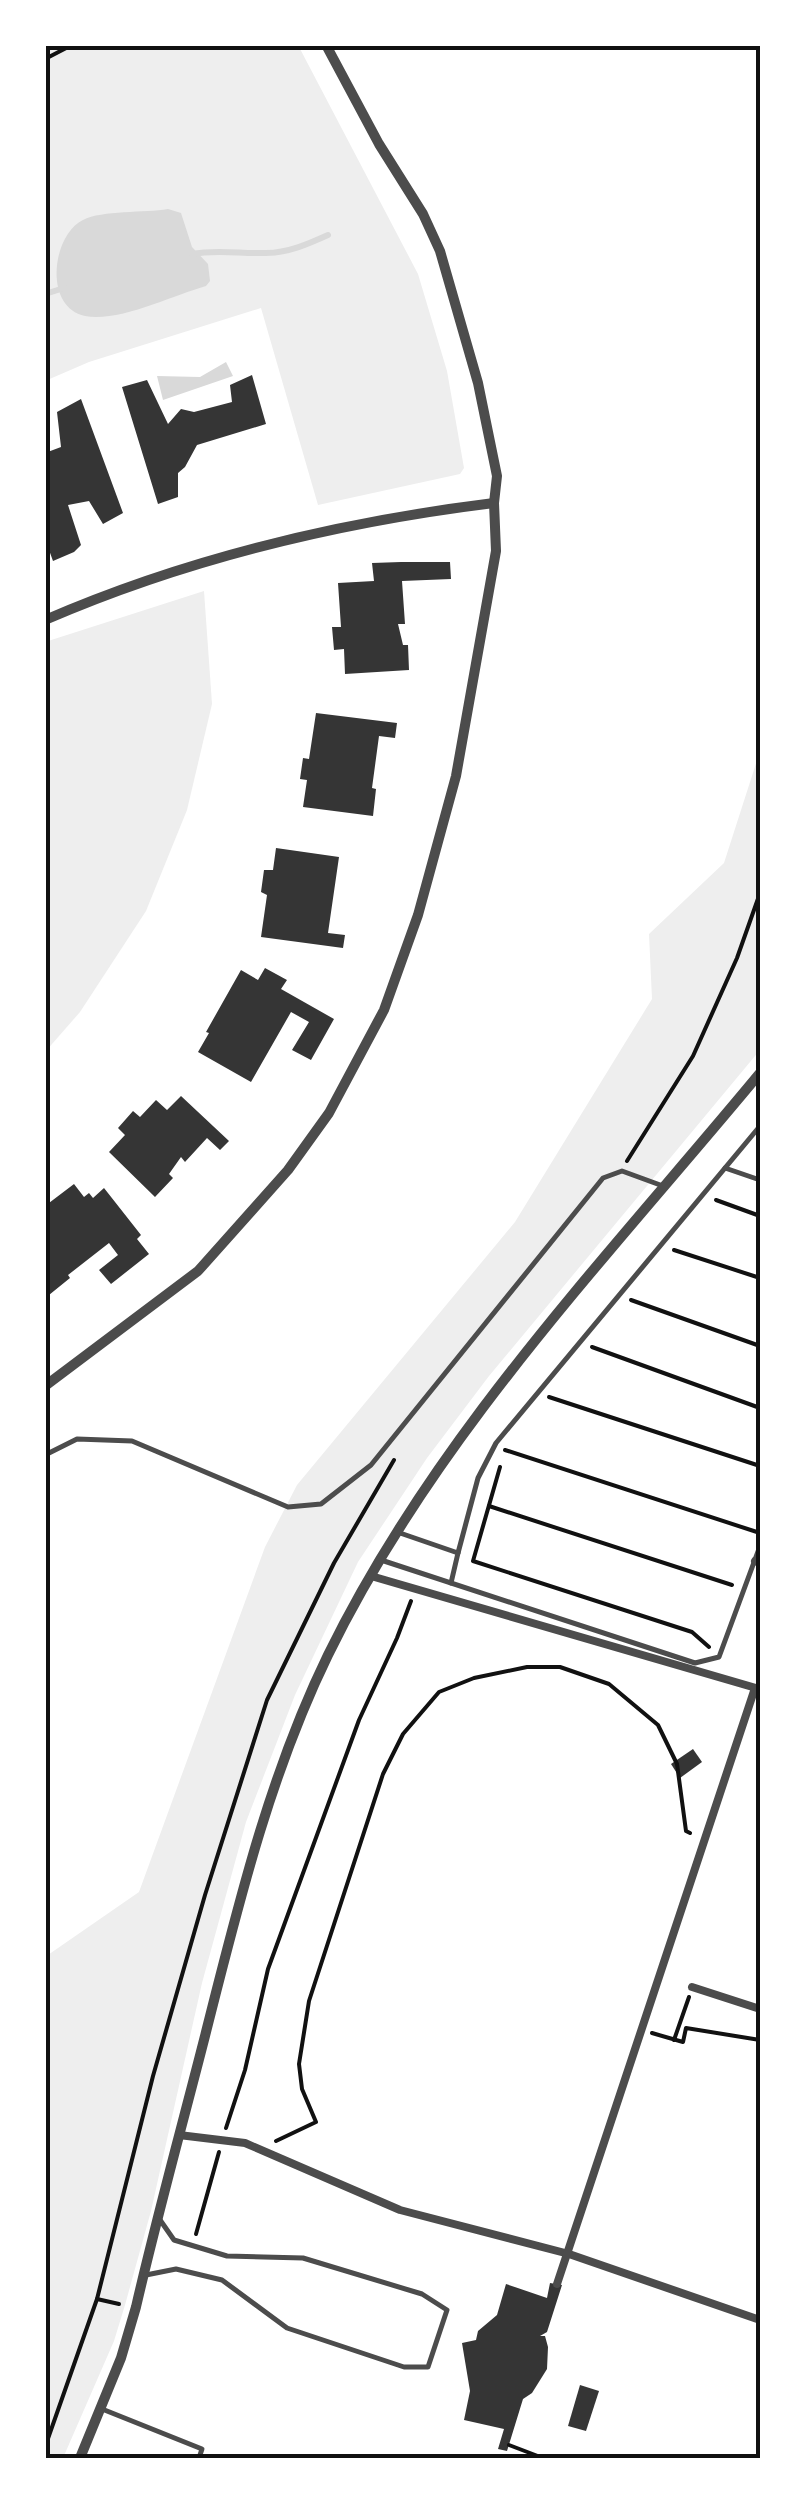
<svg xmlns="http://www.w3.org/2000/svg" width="805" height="2503" font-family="Roboto,sans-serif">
<rect width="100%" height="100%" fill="#fff"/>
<g fill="#eee">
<polygon points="45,45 298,45 418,274 447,371 464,468 460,474 318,505 261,308 89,362 45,381"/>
<polygon points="204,591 212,704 187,810 146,911 80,1012 45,1052 45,642"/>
<polygon points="760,751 760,1050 489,1376 427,1458 358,1562 295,1695 246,1822 202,1983 151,2211 125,2305 114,2341 63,2458 45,2458 45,1957 139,1892 265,1547 297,1485 515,1222 652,999 649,934 724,863"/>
</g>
<g fill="#d9d9d9">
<path d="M168,209l13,4 11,34 16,17 2,17 -4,5c-32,9 -89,37 -121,30 -42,-9 -33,-81 -2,-96 19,-10 62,-7 85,-11z"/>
<polygon points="226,362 233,376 163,400 157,376 200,377"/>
</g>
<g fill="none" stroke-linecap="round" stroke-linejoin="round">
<g stroke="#d9d9d9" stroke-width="6">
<path d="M192,254c25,-5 49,0 74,-1 22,0 42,-9 62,-18"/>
<polyline points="45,294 64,288"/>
</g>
</g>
<g fill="#353535">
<polygon points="252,375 266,424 197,445 185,467 178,473 178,497 158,504 122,387 147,380 168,424 181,409 194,412 232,402 230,385"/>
<polygon points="81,399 123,513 103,524 89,501 68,505 81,545 74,552 53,561 45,539 45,453 61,447 57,412"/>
<polygon points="401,562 450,562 451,579 402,581 405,624 398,624 403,645 408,645 409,670 345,674 344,649 334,650 332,627 341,627 338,583 374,581 372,563"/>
<polygon points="316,713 397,723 395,738 379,736 372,788 376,789 373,816 303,807 307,780 300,779 303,758 309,759"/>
<polygon points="276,848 339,857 328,933 345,935 343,948 261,937 267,895 261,892 264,870 273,870"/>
<polygon points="265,968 287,980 281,989 334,1019 311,1060 292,1050 309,1022 291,1012 251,1082 198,1052 209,1033 206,1032 241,970 258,980"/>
<polygon points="181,1096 229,1141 220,1150 207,1138 185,1162 181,1157 169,1174 173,1178 155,1197 109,1152 125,1135 118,1128 133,1111 140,1117 156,1100 167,1110"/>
<polygon points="74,1184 84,1197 89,1193 93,1198 104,1188 141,1235 137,1239 149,1254 111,1284 99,1270 118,1255 109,1243 68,1275 70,1278 49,1295 45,1290 45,1206"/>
<polygon points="693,1749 702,1762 680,1778 671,1764"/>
<polygon points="550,2283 562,2285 547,2332 540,2336 545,2336 548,2347 547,2369 532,2393 523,2399 507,2451 498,2449 504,2429 464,2420 470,2391 462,2343 476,2340 478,2331 497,2315 506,2284 547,2298"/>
<polygon points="580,2385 599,2391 586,2431 568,2426"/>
</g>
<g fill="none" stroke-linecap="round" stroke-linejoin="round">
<g stroke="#111" stroke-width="4">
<polyline points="45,59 72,45"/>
<polyline points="627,1161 693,1056 737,958 760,893"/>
<polyline points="716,1200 760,1216"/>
<polyline points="674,1250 760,1278"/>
<polyline points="631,1300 760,1346"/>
<polyline points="592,1347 760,1408"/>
<polyline points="549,1397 760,1466"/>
<polyline points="505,1450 760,1533"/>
<polyline points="500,1467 473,1561 692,1632 709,1647"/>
<polyline points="489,1506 732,1585"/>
<polyline points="652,2033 683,2042 686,2028 760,2040"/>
<polyline points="674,2040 689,1997"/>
<polyline points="226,2128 245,2070 268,1969 359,1720 397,1638 411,1601"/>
<polyline points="276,2141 316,2122 302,2089 299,2064 309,2001 383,1774 403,1734 439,1692 474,1678 527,1667 560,1667 609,1684 658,1725 677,1764 686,1831 690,1833"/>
<polyline points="196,2234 219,2152"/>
<polyline points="97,2299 153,2076 205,1895 267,1700 334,1563 394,1460"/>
<polyline points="509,2445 543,2458"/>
<polyline points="45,2447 97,2299 119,2304"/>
</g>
<g stroke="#4c4c4c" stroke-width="5">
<polyline points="725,1168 760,1180"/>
<polyline points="45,1455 77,1439 132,1441 288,1507 321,1504 371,1465 603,1178 622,1171 663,1186"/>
<polyline points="400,1533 458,1553 478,1478 496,1443 760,1126"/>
<polyline points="381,1560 695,1663 719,1657 760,1546"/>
<polyline points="451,1583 458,1553"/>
<polyline points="146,2275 176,2269 222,2280 287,2328 404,2367 428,2367 447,2310 422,2294 303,2258 227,2256 174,2240 158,2217"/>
<polyline points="102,2409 202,2449 199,2458"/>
</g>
<g stroke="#4c4c4c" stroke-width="8">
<polyline points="755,1561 760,1563"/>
<polyline points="371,1576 756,1688"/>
<polyline points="692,1987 760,2009"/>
<polyline points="179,2135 245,2143 400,2210 569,2254 760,2320"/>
<polyline points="557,2284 755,1688"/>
</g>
<g stroke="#4c4c4c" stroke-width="10">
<path d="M45,620c143,-62 295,-98 449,-117"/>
<polyline points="45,1386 198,1271 288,1170 329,1113 384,1010 418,915 456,776 496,551 494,503 497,476 478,383 440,251 423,214 379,144 326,45"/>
<path d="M80,2458l41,-100 15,-51c21,-91 46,-181 69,-271 33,-130 64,-260 123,-381 107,-219 278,-396 432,-582"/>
</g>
</g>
<rect width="805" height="2503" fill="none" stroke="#ffffff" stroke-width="95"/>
<rect x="48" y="48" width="710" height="2408" fill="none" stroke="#111" stroke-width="4"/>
</svg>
